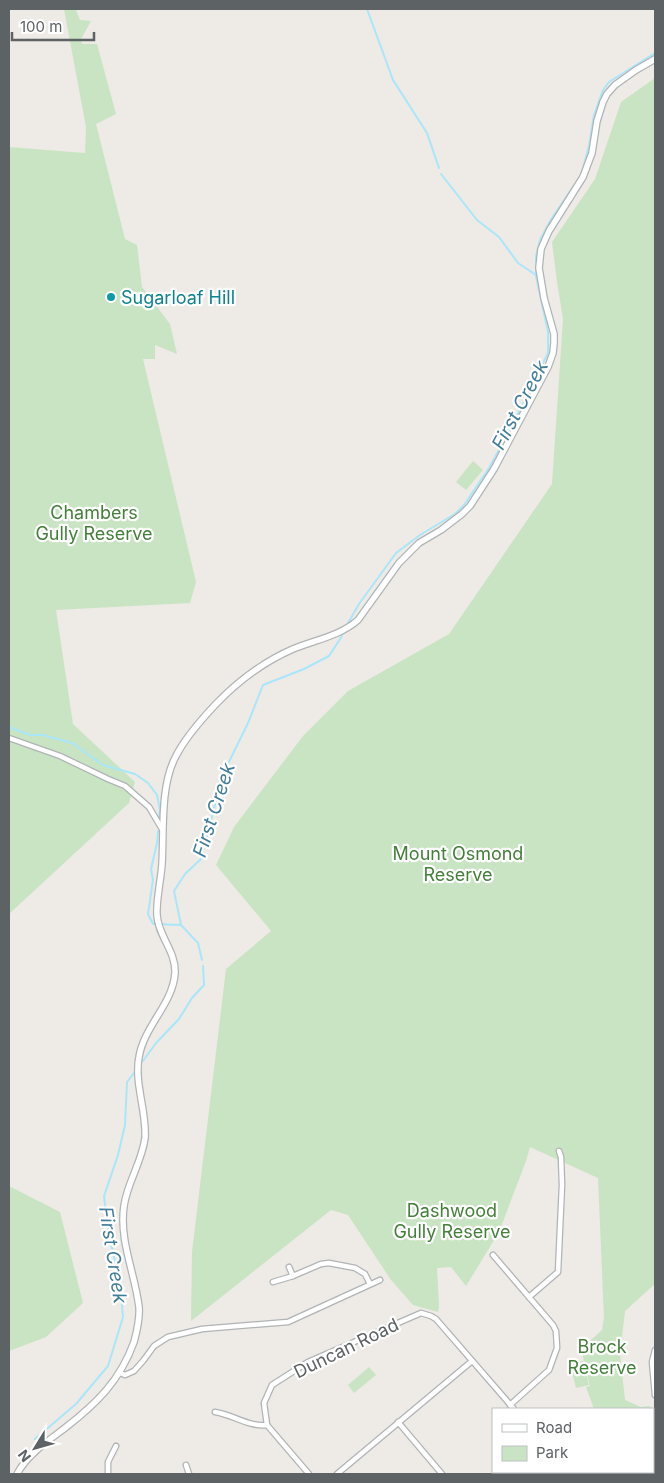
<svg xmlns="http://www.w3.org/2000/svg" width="664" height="1483" font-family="Inter,sans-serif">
<rect width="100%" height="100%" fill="#eeeae5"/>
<g fill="#c9e4c3">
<polygon points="64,9 89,9 76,10 80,20 91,21 81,39 82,44 97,44 116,114 96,124 125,239 137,245 142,287 170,324 177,354 155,345 155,359 143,359 196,582 190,603 56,610 73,724 135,782 129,803 9,914 9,147 85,153 86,127"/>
<polygon points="655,78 655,1284 625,1311 620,1355 625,1400 641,1407 649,1406 652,1409 594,1409 586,1387 590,1386 581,1349 602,1330 604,1318 598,1178 530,1147 526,1161 499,1232 466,1286 451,1267 437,1268 439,1306 438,1312 413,1305 391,1280 348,1215 331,1210 191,1321 192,1252 226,969 271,931 216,865 234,827 303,736 348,691 449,634 552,484 563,319 557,282 552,242 595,179 621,102"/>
<polygon points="473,461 483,470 466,490 456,482"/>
<polygon points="9,1186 60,1212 83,1303 46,1337 9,1351"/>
<polygon points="583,1361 589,1385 576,1388 570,1364"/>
<polygon points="369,1367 376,1375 354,1393 348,1385"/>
<polygon points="653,1410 655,1413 655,1474 639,1474 637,1472 653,1472"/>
</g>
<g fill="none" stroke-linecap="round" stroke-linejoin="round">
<g stroke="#aae6fa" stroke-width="2">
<polyline points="367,9 393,80 427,133 439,168"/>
<polyline points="583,168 589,146 594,115 603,90 609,82 655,53"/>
<polyline points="441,174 477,220 499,237 518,263 536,275"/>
<polyline points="348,623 359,604 396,553 420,535 455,514 464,505 489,468 515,420 548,353 548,332 536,276 536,256 540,240 550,221 573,187"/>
<polyline points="9,727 30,735 43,735 72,743 103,765 135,774 148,783 157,795 160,810 159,818"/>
<polyline points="158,831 157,843 151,869 153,880 148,914 153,924 181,925"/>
<polyline points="202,960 198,943 181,925 174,891 185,874 201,859 223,774 248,723 263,685 304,669 329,656 342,636"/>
<polyline points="143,1061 156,1043 179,1019 192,998 204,985 203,966"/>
<polyline points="35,1439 76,1404 108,1366 123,1317 120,1283 108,1230 104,1196 118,1155 125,1125 127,1082 134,1073"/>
</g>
<defs>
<g id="minor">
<polyline points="9,738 60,756 108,779 125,786 149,807 162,829"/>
<polyline points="493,1255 529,1297"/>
<polyline points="289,1267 293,1276"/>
<polyline points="273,1282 293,1276 321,1264 329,1263 355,1268 365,1274 370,1284"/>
<polyline points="655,1350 652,1362 655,1395"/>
<polyline points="120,1373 125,1375 134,1371 143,1361 154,1346 168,1337 202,1329 288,1322 380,1280"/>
<polyline points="510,1405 549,1370 557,1348 556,1331 553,1325 529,1297 558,1272 562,1185 561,1157 559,1151"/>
<path d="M215,1412c19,3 33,15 52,13"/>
<polyline points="398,1422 442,1474"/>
<polyline points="186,1465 189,1474"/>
<polyline points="566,1472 568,1474"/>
<polyline points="108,1474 108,1462 116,1446"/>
<polyline points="309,1474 267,1425 264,1403 272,1385 308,1362 421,1313 431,1316 436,1319 514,1409"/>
<polyline points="337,1474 472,1361"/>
</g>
<path id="tertiary" d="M17,1474c10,-19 31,-33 48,-46 31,-24 55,-47 69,-86 3,-11 6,-23 5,-35 -4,-34 -20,-66 -15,-101 3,-23 18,-44 21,-68 2,-25 -11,-55 -6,-81 5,-31 34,-53 36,-84 1,-22 -17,-37 -18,-58 -1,-15 4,-35 5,-51 2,-32 -2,-77 13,-106 9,-19 25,-37 40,-53 22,-23 48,-43 78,-56 22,-9 47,-13 65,-29l41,-57 20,-20 22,-13 21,-16 8,-8 24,-37 54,-102 5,-14 1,-10v-9l-10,-36 -5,-30 2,-19 8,-18 34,-54 9,-24 5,-32 6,-19 4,-8 8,-9 21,-15 19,-11"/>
</defs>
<use href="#minor" stroke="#b0b4b6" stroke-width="7"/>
<use href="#tertiary" stroke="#b0b4b6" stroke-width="8"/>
<use href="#minor" stroke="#fff" stroke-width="4.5"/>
<use href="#tertiary" stroke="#fff" stroke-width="5.5"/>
</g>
<circle fill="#0f9aa8" stroke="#fff" stroke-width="2" cx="111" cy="297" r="5"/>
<g text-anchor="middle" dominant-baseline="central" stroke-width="4.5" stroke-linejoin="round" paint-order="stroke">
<g font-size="18" fill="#0d838f" stroke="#fff" text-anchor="start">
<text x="121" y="297">Sugarloaf Hill</text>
</g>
<g font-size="18" fill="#437f39" stroke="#fff">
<text x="94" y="512">Chambers<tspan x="94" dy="21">Gully Reserve</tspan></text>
<text x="458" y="853">Mount Osmond<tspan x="458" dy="21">Reserve</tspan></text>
<text x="452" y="1210">Dashwood<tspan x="452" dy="21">Gully Reserve</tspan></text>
<text x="602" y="1346">Brock<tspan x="602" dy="21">Reserve</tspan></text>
</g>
<g font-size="18" fill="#5d6264" stroke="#fff">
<text transform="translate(346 1348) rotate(-26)">Duncan Road</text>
</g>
<g font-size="19" font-style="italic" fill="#417d9a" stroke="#fff">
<text transform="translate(520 405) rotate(-62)">First Creek</text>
<text transform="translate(214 810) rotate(-72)">First Creek</text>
<text transform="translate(113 1255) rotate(81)">First Creek</text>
</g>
</g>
<rect width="664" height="1483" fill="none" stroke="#5d6264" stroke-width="20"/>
<rect x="492" y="1408" width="162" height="65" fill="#ffffff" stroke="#bec0c1"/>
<rect x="502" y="1424" width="25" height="8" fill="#ffffff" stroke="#bec0c1"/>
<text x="536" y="1433" font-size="15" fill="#5d6264">Road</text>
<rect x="502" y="1446" width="25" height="15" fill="#c9e4c3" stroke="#bec0c1"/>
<text x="536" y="1458" font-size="15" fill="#5d6264">Park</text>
<g transform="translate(35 1448) rotate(233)" stroke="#ffffff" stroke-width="4" paint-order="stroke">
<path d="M0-4L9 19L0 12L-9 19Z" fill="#5d6264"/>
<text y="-8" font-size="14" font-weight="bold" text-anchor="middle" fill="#5d6264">N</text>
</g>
<path d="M12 32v8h82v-8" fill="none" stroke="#5d6264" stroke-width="2.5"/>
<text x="20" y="32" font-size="15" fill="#5d6264" stroke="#ffffff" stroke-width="4" paint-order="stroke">100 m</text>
</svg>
